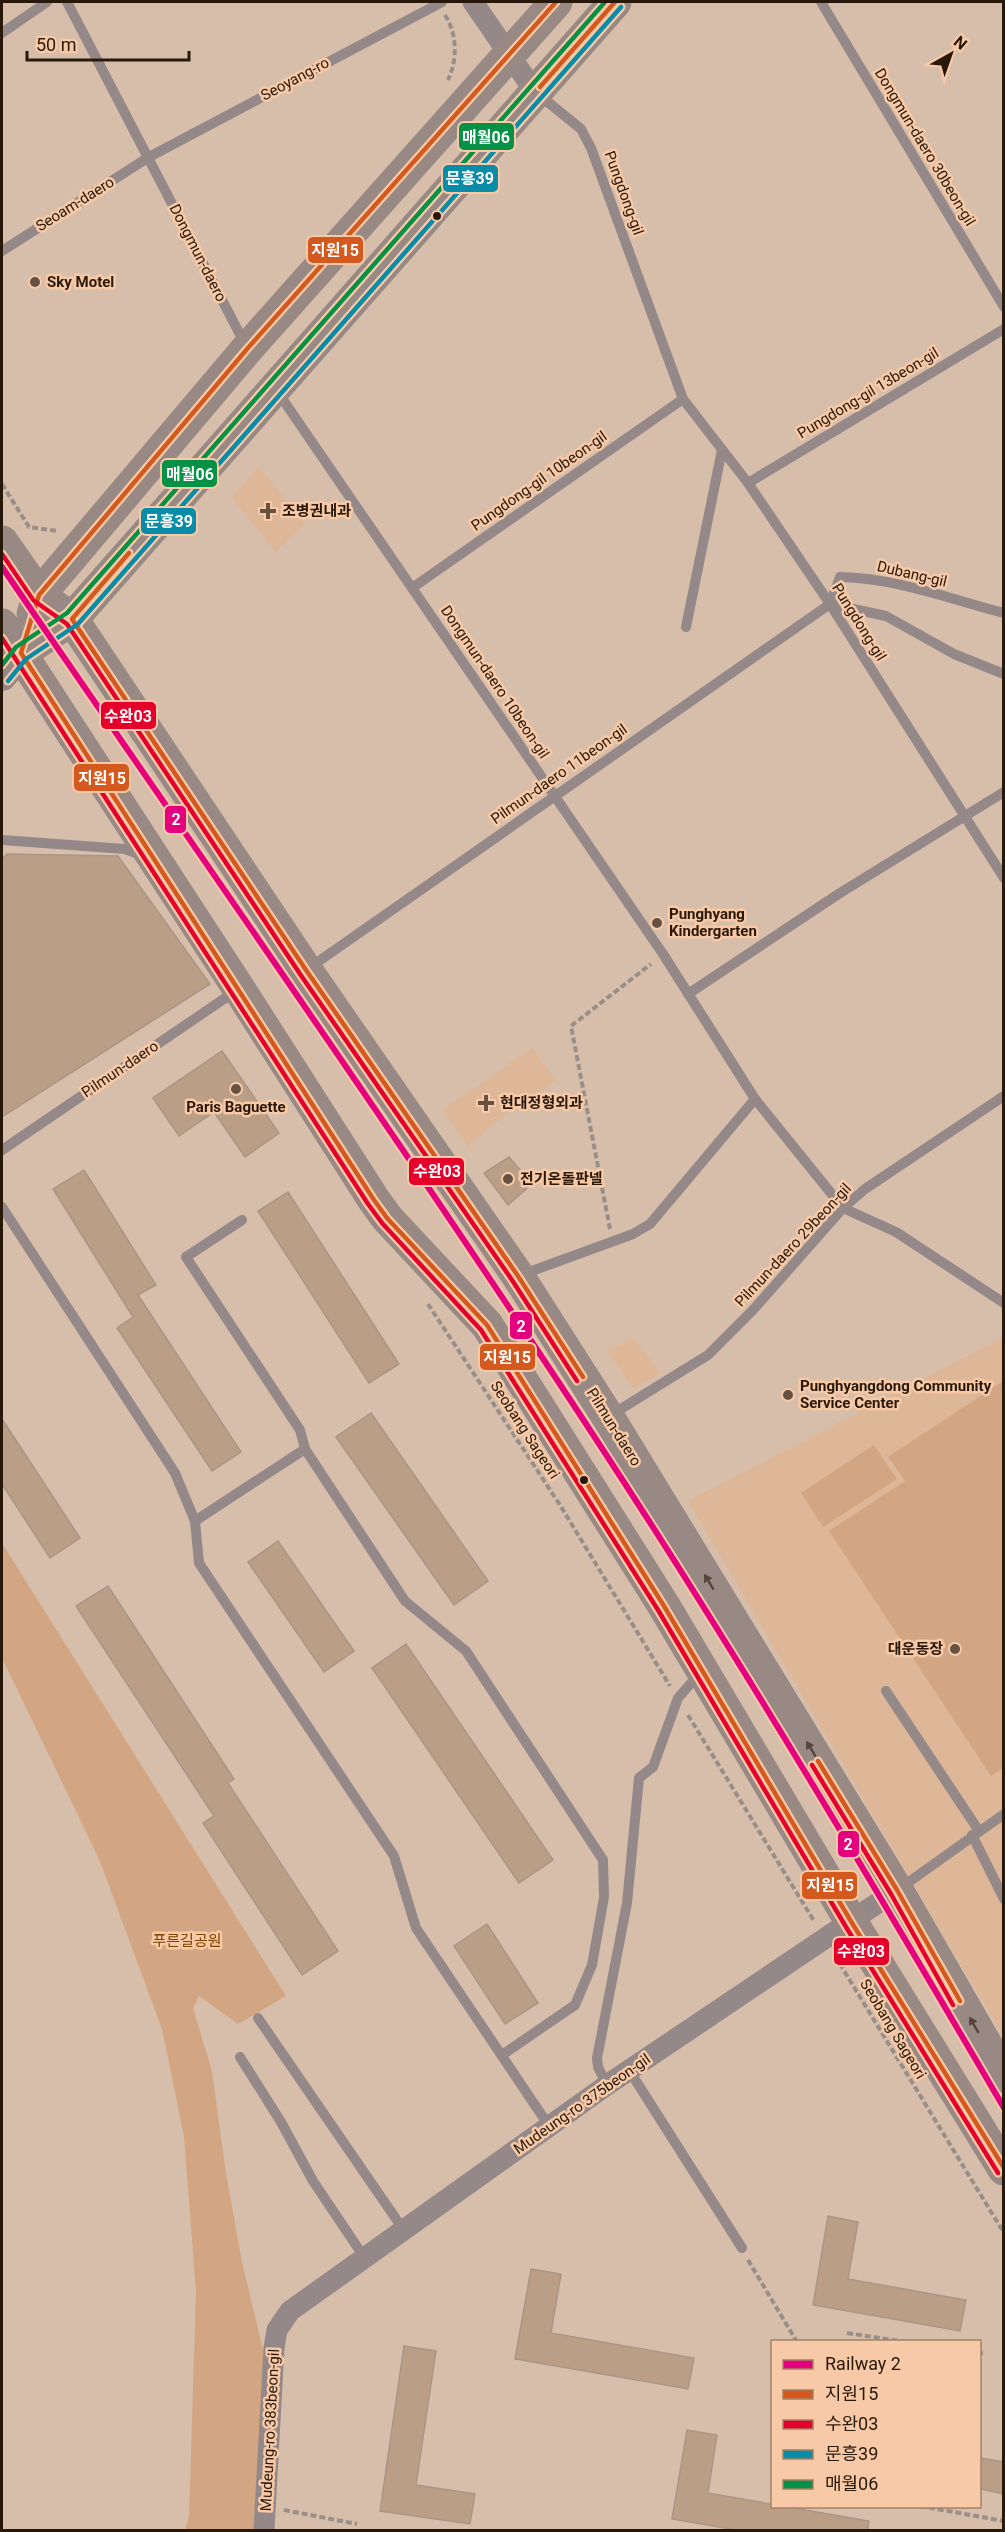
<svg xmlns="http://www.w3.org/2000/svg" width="1005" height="2532" font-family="Roboto,'Noto Sans KR',sans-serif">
<rect width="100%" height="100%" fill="#d7beab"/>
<g fill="#deb799">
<polygon points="259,466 305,525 275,552 232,497"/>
<polygon points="532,1048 556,1080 536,1096 533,1092 468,1146 442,1110"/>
<polygon points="1003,1337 1003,2036 688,1501"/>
<polygon points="633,1338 661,1373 633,1389 607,1351"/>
</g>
<g fill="#d3a683">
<polygon points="1003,1381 1004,1768 991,1776 829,1531 905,1481 888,1457"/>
<polygon points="874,1445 897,1479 823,1527 801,1493"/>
<polygon points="2,1543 286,1996 238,2024 199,1996 193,2008 212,2071 226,2173 242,2262 265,2358 257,2530 185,2530 189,2516 196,2292 184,2136 162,2029 99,1859 2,1658"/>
</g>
<g fill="#ba9e85" stroke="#a99687" stroke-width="1.5">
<polygon points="7,854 118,856 210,984 2,1117 2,859"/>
<polygon points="222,1051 279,1133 245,1157 214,1112 179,1136 153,1098"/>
<polygon points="509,1157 532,1184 508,1205 484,1173"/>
<polygon points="84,1170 156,1285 138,1295 241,1452 212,1471 117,1328 133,1317 53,1189"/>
<polygon points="288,1192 399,1364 369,1383 258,1211"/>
<polygon points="371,1413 488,1581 454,1605 336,1437"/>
<polygon points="2,1419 80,1538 50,1558 2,1484"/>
<polygon points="278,1541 354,1651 324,1672 248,1562"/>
<polygon points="108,1586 234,1779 228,1783 338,1951 302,1975 203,1823 214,1816 76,1606"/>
<polygon points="406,1644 553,1860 519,1883 372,1668"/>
<polygon points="487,1924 538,2003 505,2024 454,1946"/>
<polygon points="828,2216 858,2222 848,2279 966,2300 960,2331 813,2305"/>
<polygon points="531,2269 561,2274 551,2333 694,2358 688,2389 515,2359"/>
<polygon points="404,2346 436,2351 416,2485 475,2494 470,2524 380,2511"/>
<polygon points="687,2430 717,2435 708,2493 869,2521 868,2530 736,2530 672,2519"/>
<polygon points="980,2458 1004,2462 1004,2494 980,2489"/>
</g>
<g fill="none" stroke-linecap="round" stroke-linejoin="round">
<g stroke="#9a8e88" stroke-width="4" stroke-dasharray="6 3" stroke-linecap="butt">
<path d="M445,15c12,19 13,44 3,65"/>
<polyline points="2,484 29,527 58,531"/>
<polyline points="610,1229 571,1026 651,964"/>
<polyline points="428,1304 560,1505 670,1686"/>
<polyline points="688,1715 814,1921"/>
<polyline points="835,1956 1004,2233"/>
<polyline points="748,2260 797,2342"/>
<polyline points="847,2333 906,2342"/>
<polyline points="980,2353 983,2353"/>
<polyline points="920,2506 1004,2521"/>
<polyline points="284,2510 357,2524"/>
</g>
<g stroke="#948988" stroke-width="10">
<polyline points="67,2 246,346"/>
<polyline points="821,2 1004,307"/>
<polyline points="2,33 47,2"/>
<polyline points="538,94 581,129 591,148 683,399 748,483 830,604 1004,878"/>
<polyline points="2,251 149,157 442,2"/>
<polyline points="277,391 663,954 755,1099 843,1208 896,1232 1004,1303"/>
<polyline points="748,483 1004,329"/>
<polyline points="412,588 683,399"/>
<path d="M830,604l10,-27c56,1 110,22 164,36"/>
<polyline points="830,604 886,616 954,654 1004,674"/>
<polyline points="686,627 722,450"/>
<polyline points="2,840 125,849 141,855"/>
<polyline points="309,968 830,604"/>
<polyline points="688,994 840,893 1004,792"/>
<polyline points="2,1150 237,990"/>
<polyline points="2,1207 175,1473 195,1521"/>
<polyline points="242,1220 186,1257 300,1430 305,1449 195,1521 199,1563 394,1856 416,1928 549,2126"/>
<polyline points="521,1275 633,1234 650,1224 755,1099"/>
<polyline points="611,1415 708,1355 753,1310 843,1208 865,1189 1004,1096"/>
<polyline points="305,1449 405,1601 466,1651 603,1860 604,1897 592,1965 575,2005 502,2055"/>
<polyline points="886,1691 979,1831"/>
<polyline points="972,1835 1004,1899"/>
<polyline points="899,1889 1004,1814"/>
<polyline points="258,2018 403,2229"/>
<polyline points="240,2057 281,2122 313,2181 364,2257"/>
<polyline points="629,2070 742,2248"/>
<polyline points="607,2085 598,2067 597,2058 627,1903 639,1778 653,1767 678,1698 699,1674"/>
</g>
<g stroke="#948988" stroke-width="21">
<polyline points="473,2 535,92"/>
<polyline points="264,2530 274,2348 277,2330 290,2311 607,2085 897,1890"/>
</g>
<polyline stroke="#968784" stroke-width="30" points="2,676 21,653"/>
<g stroke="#998984" stroke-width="33">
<polyline points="2,542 39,595 72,619 306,970 518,1276 608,1417 897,1890 1004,2076"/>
<polyline points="33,614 39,595 247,349 556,2"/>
<polyline points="2,625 239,989 374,1200 387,1218 487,1325 664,1606 852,1923 1004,2169"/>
<polyline points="21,653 72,619 615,2"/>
</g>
<defs>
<g id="bus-1">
<polyline points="556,2 247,349 39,595 21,653 374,1200 387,1218 487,1325 664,1606 852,1923 1004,2168"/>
<polyline points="540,87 615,2"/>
<polyline points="129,553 72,619 306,970 518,1276 583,1377"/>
<polyline points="818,1761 897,1890 960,2001"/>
</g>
<g id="bus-2">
<polyline points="2,554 33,600 67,624 300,974 512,1280 577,1381"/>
<polyline points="2,638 368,1204 382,1223 481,1330 658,1610 846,1927 998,2173"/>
<polyline points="812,1765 891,1894 953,2005"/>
</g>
<polyline id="bus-3" points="8,681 26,659 78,624 621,7"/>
<polyline id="bus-4" points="2,665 16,647 67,613 605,2"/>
</defs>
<use href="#bus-1" stroke="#f7c9a6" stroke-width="9"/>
<use href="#bus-2" stroke="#f7c9a6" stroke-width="9"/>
<use href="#bus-3" stroke="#f7c9a6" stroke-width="9"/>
<use href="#bus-4" stroke="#f7c9a6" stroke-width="9"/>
<use href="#bus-1" stroke="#d4591e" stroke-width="4.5"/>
<use href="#bus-2" stroke="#e4002b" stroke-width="4.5"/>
<use href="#bus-3" stroke="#088ca7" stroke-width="4.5"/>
<use href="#bus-4" stroke="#069146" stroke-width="4.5"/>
<defs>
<path id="rail-1" d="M2,567c214,313 433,622 638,940 127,197 246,399 364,601"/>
</defs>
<use href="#rail-1" stroke="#f7c9a6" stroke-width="10"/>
<use href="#rail-1" stroke="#e5007d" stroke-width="6"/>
</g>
<defs><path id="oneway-solid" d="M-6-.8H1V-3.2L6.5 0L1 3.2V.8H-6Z" transform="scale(1.5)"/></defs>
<g fill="#55453b">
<use href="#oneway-solid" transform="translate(709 1582) rotate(-121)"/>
<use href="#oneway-solid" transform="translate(811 1749) rotate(-121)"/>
<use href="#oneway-solid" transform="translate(974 2025) rotate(-120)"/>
</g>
<g fill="#28180a" stroke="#f7c9a6" stroke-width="2">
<circle cx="437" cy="216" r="5"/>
<circle cx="584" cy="1480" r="5"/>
</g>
<g fill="#655242" stroke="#f7c9a6" stroke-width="2">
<circle cx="35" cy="282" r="6"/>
<path d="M265 502h6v6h6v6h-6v6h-6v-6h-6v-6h6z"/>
<circle cx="657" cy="923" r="6"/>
<circle cx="236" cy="1089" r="6"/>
<path d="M483 1094h6v6h6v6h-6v6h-6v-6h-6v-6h6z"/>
<circle cx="508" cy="1179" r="6"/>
<circle cx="788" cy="1395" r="6"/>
<circle cx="955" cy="1649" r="6"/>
</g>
<g text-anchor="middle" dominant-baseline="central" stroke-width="5" stroke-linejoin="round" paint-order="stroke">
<g font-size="15" fill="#28180a" stroke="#f7c9a6">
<text transform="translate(295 79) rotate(-28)">Seoyang-ro</text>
<text transform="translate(925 147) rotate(59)">Dongmun-daero 30beon-gil</text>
<text transform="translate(624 193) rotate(70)">Pungdong-gil</text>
<text transform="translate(75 204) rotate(-32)">Seoam-daero</text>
<text transform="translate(198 253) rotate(63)">Dongmun-daero</text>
<text transform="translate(868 393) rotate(-31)">Pungdong-gil 13beon-gil</text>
<text transform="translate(539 481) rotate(-35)">Pungdong-gil 10beon-gil</text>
<text transform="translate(912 574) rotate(13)">Dubang-gil</text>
<text transform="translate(859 622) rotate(58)">Pungdong-gil</text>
<text transform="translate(495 682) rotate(56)">Dongmun-daero 10beon-gil</text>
<text transform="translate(559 774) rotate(-35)">Pilmun-daero 11beon-gil</text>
<text transform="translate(120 1069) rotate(-34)">Pilmun-daero</text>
<text transform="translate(793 1245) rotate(-47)">Pilmun-daero 29beon-gil</text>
<text transform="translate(614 1427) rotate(58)">Pilmun-daero</text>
<text transform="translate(525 1430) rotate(57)">Seobang Sageori</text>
<text transform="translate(893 2029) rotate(59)">Seobang Sageori</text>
<text transform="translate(582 2104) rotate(-35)">Mudeung-ro 375beon-gil</text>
<text transform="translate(270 2430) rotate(-87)">Mudeung-ro 383beon-gil</text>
</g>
<g font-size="15" font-weight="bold" fill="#28180a" stroke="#f7c9a6" text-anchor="start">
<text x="47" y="282">Sky Motel</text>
<text x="282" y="511">조병권내과</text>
<text x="669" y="914">Punghyang<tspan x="669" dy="17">Kindergarten</tspan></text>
<text x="500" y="1103">현대정형외과</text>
<text x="236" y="1107" text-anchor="middle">Paris Baguette</text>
<text x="520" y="1179">전기온돌판넬</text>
<text x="800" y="1386">Punghyangdong Community<tspan x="800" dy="17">Service Center</tspan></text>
<text x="943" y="1649" text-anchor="end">대운동장</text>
</g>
<g font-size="15" fill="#7c4301" stroke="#f7c9a6">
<text x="187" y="1941">푸른길공원</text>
</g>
</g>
<g stroke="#f7c9a6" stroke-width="2">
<rect x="458" y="122" width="57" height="29" rx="6" fill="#069146"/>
<rect x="442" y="164" width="57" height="29" rx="6" fill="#088ca7"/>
<rect x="307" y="236" width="57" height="28" rx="6" fill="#d4591e"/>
<rect x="161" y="459" width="57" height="29" rx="6" fill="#069146"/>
<rect x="140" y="507" width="57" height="28" rx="6" fill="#088ca7"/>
<rect x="100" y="701" width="57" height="29" rx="6" fill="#e4002b"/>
<rect x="73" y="763" width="57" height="29" rx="6" fill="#d4591e"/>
<rect x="164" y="805" width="23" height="29" rx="6" fill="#e5007d"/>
<rect x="408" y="1157" width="57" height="29" rx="6" fill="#e4002b"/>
<rect x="509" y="1311" width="24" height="29" rx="6" fill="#e5007d"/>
<rect x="479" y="1343" width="57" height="28" rx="6" fill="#d4591e"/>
<rect x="837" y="1830" width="23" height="28" rx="6" fill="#e5007d"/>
<rect x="801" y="1871" width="57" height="29" rx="6" fill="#d4591e"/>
<rect x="833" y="1937" width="57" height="29" rx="6" fill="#e4002b"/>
</g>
<g font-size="16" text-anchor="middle" font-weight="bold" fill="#fff">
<text x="486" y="143">매월06</text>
<text x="470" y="184">문흥39</text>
<text x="335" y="256">지원15</text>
<text x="190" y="480">매월06</text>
<text x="169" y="527">문흥39</text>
<text x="128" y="722">수완03</text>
<text x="102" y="784">지원15</text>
<text x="176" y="825">2</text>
<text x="437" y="1177">수완03</text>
<text x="521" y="1332">2</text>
<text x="507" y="1363">지원15</text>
<text x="848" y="1850">2</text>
<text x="830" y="1891">지원15</text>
<text x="861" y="1957">수완03</text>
</g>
<rect width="1005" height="2532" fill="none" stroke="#28180a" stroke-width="6"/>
<rect x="771" y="2340" width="210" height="168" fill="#f7c9a6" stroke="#a48268" stroke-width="1.5"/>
<rect x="783" y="2360" width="30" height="9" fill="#e5007d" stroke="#a48268" stroke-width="1.5"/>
<text x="825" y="2370" font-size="18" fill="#28180a">Railway 2</text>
<rect x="783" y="2390" width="30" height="9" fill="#d4591e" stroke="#a48268" stroke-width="1.5"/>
<text x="825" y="2400" font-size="18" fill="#28180a">지원15</text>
<rect x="783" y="2420" width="30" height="9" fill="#e4002b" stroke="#a48268" stroke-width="1.5"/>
<text x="825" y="2430" font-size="18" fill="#28180a">수완03</text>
<rect x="783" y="2450" width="30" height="9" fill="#088ca7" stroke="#a48268" stroke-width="1.5"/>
<text x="825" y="2460" font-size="18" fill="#28180a">문흥39</text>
<rect x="783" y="2480" width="30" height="9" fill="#069146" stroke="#a48268" stroke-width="1.5"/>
<text x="825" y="2490" font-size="18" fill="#28180a">매월06</text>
<g transform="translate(951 54) rotate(40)" stroke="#f7c9a6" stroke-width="4.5" paint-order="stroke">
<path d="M0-4.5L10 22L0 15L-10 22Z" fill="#28180a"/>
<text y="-9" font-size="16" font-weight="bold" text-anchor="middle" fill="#28180a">N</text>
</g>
<path d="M27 51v9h162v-9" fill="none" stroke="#28180a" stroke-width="3"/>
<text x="36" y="51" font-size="18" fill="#28180a" stroke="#f7c9a6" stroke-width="4.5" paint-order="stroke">50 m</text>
</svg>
